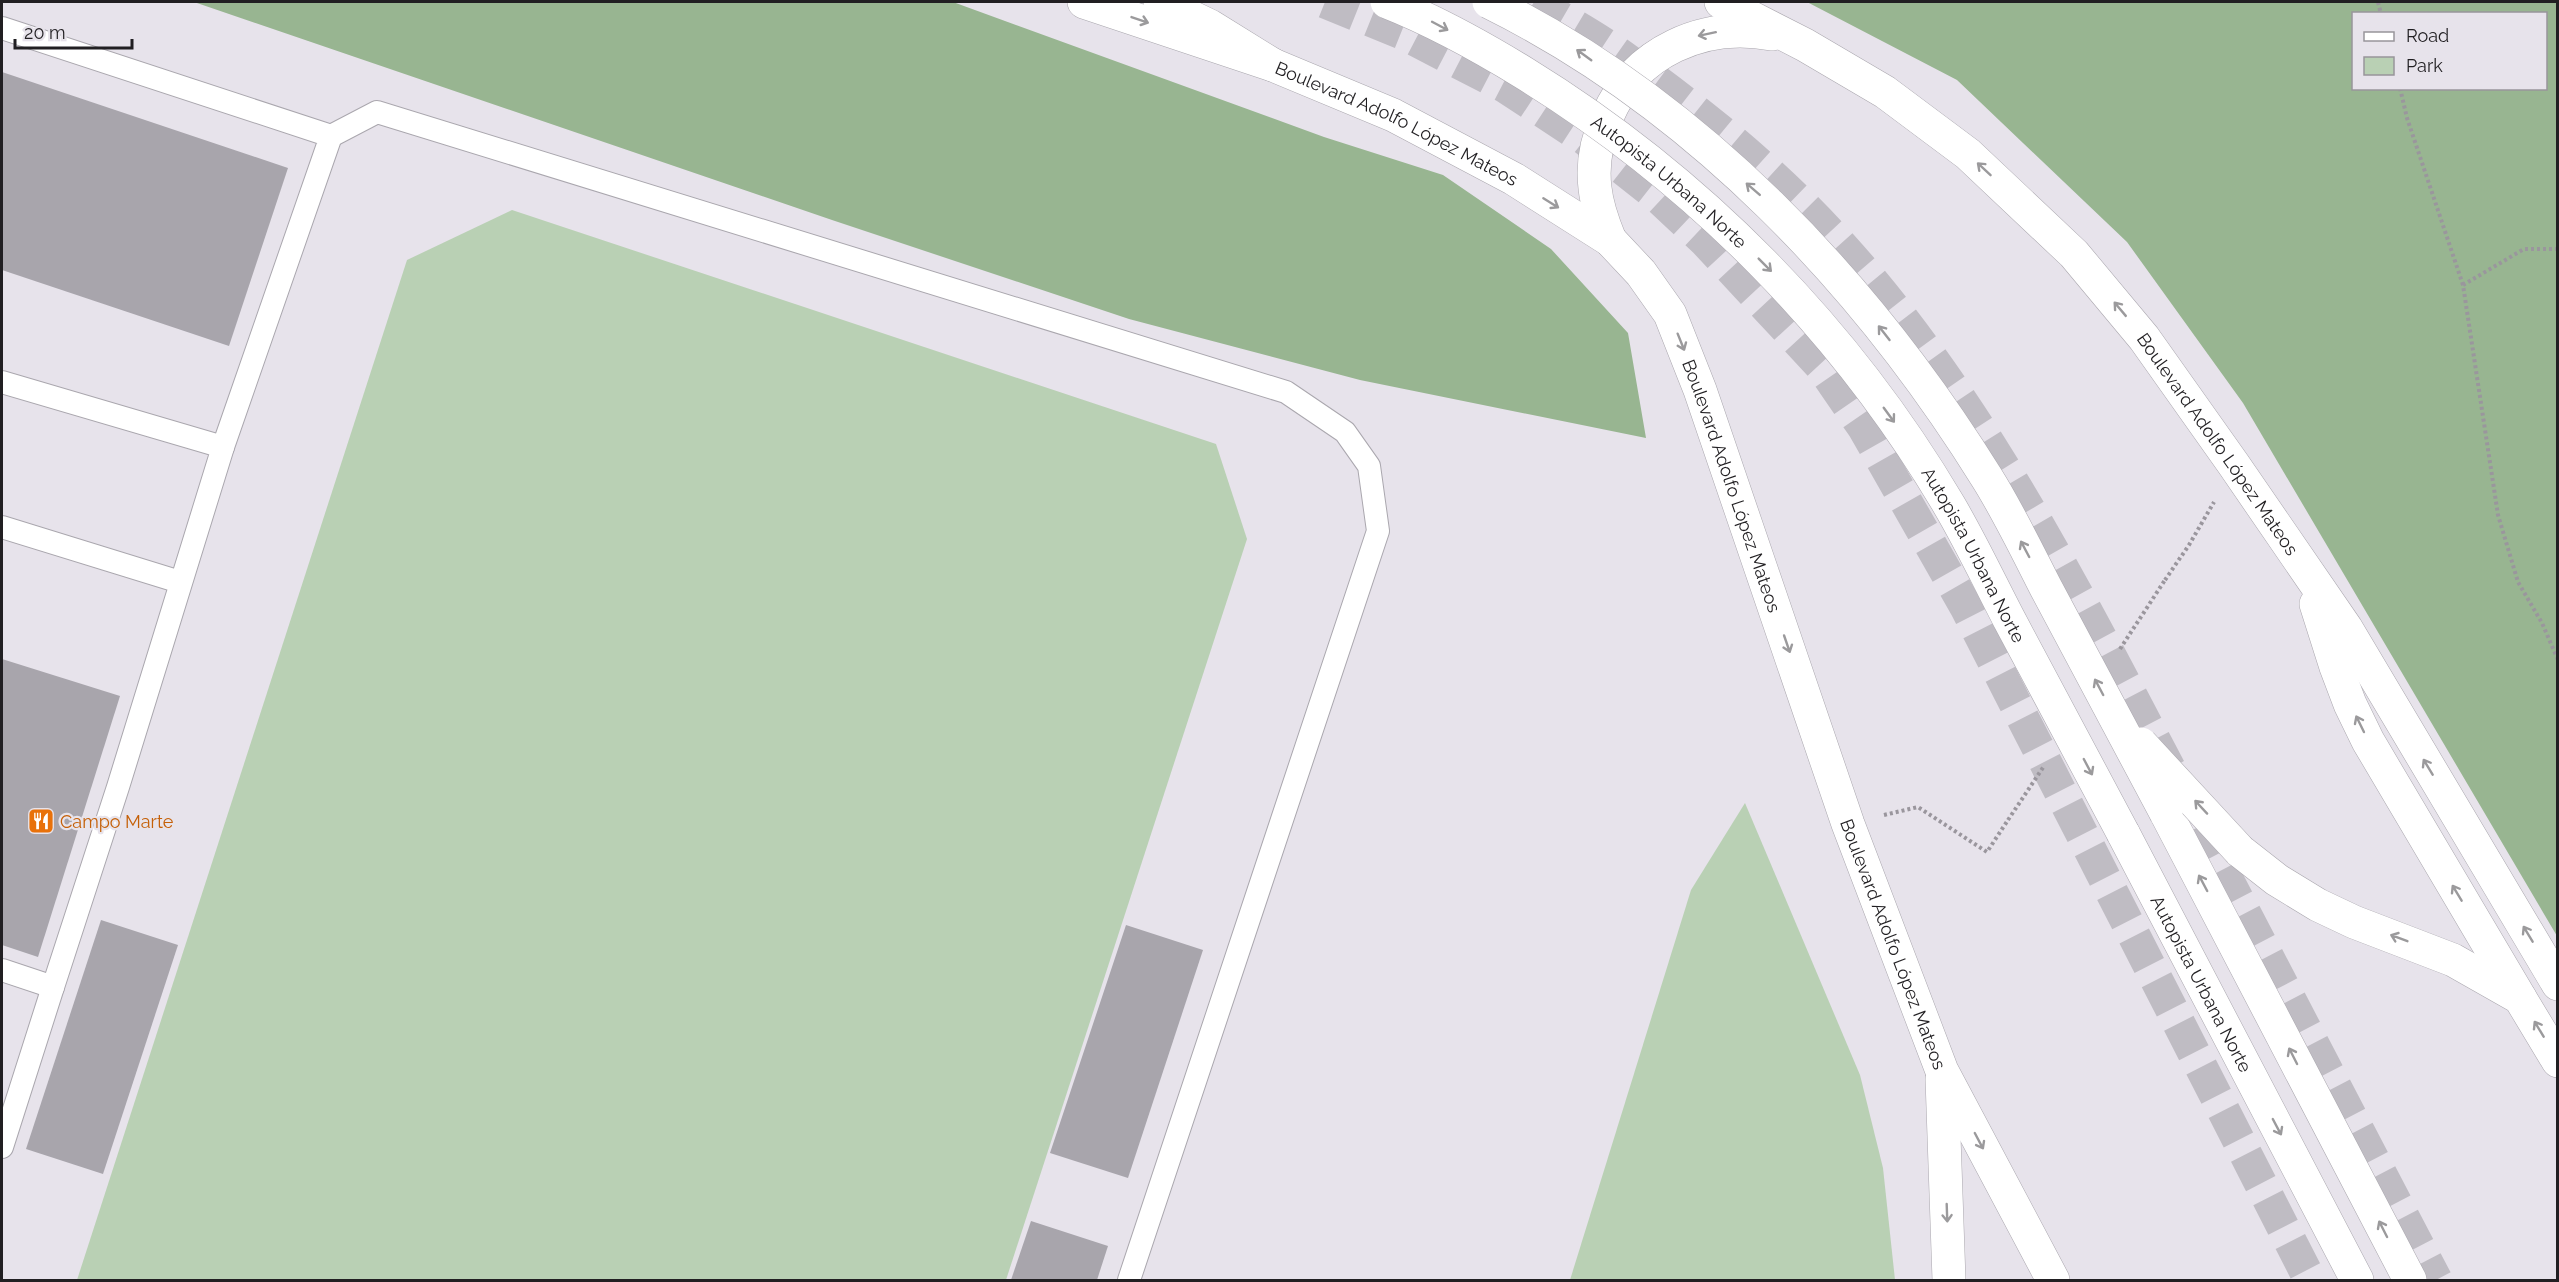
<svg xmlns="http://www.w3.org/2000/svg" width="2559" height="1282" font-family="Raleway,sans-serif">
<rect width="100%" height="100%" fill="#e7e3eb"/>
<g fill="#b9d0b4">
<polygon points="512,210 1216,444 1247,539 1006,1280 77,1280 407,260"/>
<polygon points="1745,803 1860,1075 1883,1168 1895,1280 1570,1280 1691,890"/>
</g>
<g fill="#98b591" fill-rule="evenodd">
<polygon points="194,2 953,2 1324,137 1443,175 1551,249 1628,333 1646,438 1360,380 1129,319 832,220"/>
<path d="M1807,2h750v934l-314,-533 -116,-161 -170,-162zM2354,14h192v74h-192z"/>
</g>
<g fill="#a8a5ac">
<polygon points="2,72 288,168 229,346 2,270"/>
<polygon points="2,659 120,696 38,957 2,945"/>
<polygon points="101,920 178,945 103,1174 26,1149"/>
<polygon points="1126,925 1203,950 1128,1178 1050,1153"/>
<polygon points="1031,1221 1108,1246 1097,1280 1011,1280"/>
</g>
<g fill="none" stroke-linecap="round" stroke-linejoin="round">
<g stroke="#bfbcc3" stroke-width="33" stroke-dasharray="33 16" stroke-linecap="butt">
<polyline points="1325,2 1402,33 1504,86 1585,139 1655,194 1705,241 1822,367 1864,428 1966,607 2310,1280"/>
<path d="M1534,2c29,17 60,34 88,54 78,55 154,117 218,188 139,154 234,343 330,526 89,170 177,340 266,510"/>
</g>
<defs>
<g id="lane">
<polyline points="2,28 331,136 223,447"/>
<polyline points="331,136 377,112 1286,392 1345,432 1369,466 1378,531 1129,1280"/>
<polyline points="2,382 223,447 118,787 53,987 2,970"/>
<polyline points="2,527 180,582"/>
<polyline points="2,1147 53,987"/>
</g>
<g id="secondary">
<path id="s1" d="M1084,2l189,63 120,50 121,64 96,61 31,33 29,41 30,76 148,434 94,247 111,209"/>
<path id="s2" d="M1721,2l84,43 80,47 83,62 106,100 70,84 90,127 112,163 212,356"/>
<path d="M1610,240c-7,-17 -13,-33 -15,-52 -3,-24 2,-49 12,-71 28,-66 97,-96 165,-83"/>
<polyline points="2316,604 2336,667 2350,704 2368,741 2520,998"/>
<polyline points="1942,1079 1949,1280"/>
</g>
<g id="highway">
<polyline points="1160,2 1210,26 1273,65"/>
<polyline points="2166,813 2410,1280"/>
<path id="s3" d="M2123,833l234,447"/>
<polyline points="2240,851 2277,880 2318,905 2354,922 2453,960 2520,998 2558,1061"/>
</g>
</defs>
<use href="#lane" stroke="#aaa7ae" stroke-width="24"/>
<use href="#secondary" stroke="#aaa7ae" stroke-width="34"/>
<use href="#highway" stroke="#aaa7ae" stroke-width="34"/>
<g stroke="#9a969d" stroke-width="4" stroke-dasharray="3 3" stroke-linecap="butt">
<polyline points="2378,2 2381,14"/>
<polyline points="2400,88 2407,118 2463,285"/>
<polyline points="2558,249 2524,249 2463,285 2498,515 2518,582 2542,623 2558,660"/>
<polyline points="2165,580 2189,545 2214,502"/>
<polyline points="1884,815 1918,807 1987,852 2008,820"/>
</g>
<use href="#lane" stroke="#fff" stroke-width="22"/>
<use href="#secondary" stroke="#fff" stroke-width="33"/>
<use href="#highway" stroke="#fff" stroke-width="33"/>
<defs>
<g id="highway-bridge">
<path id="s4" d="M1387,2c48,19 93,44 137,71 174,107 321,256 425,432 22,37 41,78 61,116 38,71 75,142 113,212"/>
<path d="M1489,2c208,103 376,280 498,476 22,35 40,73 59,110 40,75 80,150 120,225"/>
<polyline points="2141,744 2240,851"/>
</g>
</defs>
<use href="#highway-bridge" stroke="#aaa7ae" stroke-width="34" stroke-linecap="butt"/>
<g stroke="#9a969d" stroke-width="4" stroke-dasharray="3 3" stroke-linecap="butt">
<polyline points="2120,649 2165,580"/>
<polyline points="2008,820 2044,766"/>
</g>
<use href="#highway-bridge" stroke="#fff" stroke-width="33"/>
</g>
<defs><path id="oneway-shaft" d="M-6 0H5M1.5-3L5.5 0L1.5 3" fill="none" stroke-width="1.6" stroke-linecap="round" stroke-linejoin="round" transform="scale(1.5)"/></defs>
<g stroke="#9b9a9c">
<use href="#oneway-shaft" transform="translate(1140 20) rotate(19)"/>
<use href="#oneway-shaft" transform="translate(1440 26) rotate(28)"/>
<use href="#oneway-shaft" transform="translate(1707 34) rotate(168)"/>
<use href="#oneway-shaft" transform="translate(1584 55) rotate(-144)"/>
<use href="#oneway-shaft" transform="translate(1984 169) rotate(-137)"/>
<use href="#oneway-shaft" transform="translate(1753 189) rotate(-139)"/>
<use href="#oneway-shaft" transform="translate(1551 203) rotate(32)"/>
<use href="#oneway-shaft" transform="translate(1765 265) rotate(45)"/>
<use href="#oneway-shaft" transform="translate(2120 309) rotate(-130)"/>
<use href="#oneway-shaft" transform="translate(1884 333) rotate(-128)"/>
<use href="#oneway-shaft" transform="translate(1681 342) rotate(68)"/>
<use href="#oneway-shaft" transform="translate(1889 415) rotate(54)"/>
<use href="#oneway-shaft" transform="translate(2025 549) rotate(-118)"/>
<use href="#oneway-shaft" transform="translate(1787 644) rotate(71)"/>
<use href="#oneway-shaft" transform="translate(2099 687) rotate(-118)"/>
<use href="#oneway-shaft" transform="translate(2360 724) rotate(-116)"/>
<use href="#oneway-shaft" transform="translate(2088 767) rotate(62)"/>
<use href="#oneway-shaft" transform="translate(2428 767) rotate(-121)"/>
<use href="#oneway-shaft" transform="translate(2201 807) rotate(-133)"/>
<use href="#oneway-shaft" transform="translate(2203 883) rotate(-118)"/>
<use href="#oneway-shaft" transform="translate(2457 893) rotate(-121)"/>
<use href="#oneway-shaft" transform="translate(2528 934) rotate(-121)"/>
<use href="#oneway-shaft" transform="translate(2399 938) rotate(-159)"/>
<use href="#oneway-shaft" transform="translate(2539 1029) rotate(-121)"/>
<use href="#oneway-shaft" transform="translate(2293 1056) rotate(-117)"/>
<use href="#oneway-shaft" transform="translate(2277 1127) rotate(62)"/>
<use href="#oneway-shaft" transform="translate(1979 1141) rotate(62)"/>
<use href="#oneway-shaft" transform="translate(1947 1213) rotate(88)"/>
<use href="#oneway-shaft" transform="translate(2383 1229) rotate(-117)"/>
</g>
<defs>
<symbol id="restaurant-square" viewBox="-11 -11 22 22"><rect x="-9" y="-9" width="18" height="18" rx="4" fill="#e8710a" stroke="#e7e3eb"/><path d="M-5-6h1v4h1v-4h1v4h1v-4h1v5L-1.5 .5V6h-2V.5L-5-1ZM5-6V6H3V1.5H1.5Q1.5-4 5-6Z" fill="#fff"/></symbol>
</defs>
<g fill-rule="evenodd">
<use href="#restaurant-square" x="26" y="806" width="30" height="30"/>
</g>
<g text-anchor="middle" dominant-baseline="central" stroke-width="4.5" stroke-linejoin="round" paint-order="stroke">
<g font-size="18" fill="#211f22" stroke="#e7e3eb">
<text stroke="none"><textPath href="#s1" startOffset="336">Boulevard Adolfo López Mateos</textPath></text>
<text stroke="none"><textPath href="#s4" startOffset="336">Autopista Urbana Norte</textPath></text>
<text stroke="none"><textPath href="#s2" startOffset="675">Boulevard Adolfo López Mateos</textPath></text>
<text stroke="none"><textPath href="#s1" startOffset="858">Boulevard Adolfo López Mateos</textPath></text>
<text stroke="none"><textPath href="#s4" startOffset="822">Autopista Urbana Norte</textPath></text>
<text stroke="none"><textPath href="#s1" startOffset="1344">Boulevard Adolfo López Mateos</textPath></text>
<text stroke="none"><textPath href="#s3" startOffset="170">Autopista Urbana Norte</textPath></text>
</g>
<g font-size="18" fill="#c56008" stroke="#e7e3eb" text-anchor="start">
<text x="60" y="821">Campo Marte</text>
</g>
</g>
<rect width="2559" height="1282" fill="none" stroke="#211f22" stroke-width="6"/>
<rect x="2352" y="12" width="195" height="78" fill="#e7e3eb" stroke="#98959b" stroke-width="1.5"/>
<rect x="2364" y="32" width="30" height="9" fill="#ffffff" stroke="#98959b" stroke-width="1.5"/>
<text x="2406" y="42" font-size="18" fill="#211f22">Road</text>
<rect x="2364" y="57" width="30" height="18" fill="#b9d0b4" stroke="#98959b" stroke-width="1.5"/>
<text x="2406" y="72" font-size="18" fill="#211f22">Park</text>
<path d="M15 39v9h117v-9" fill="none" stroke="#211f22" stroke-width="3"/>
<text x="24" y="39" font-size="18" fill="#211f22" stroke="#e7e3eb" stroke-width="4.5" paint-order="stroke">20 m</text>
</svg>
